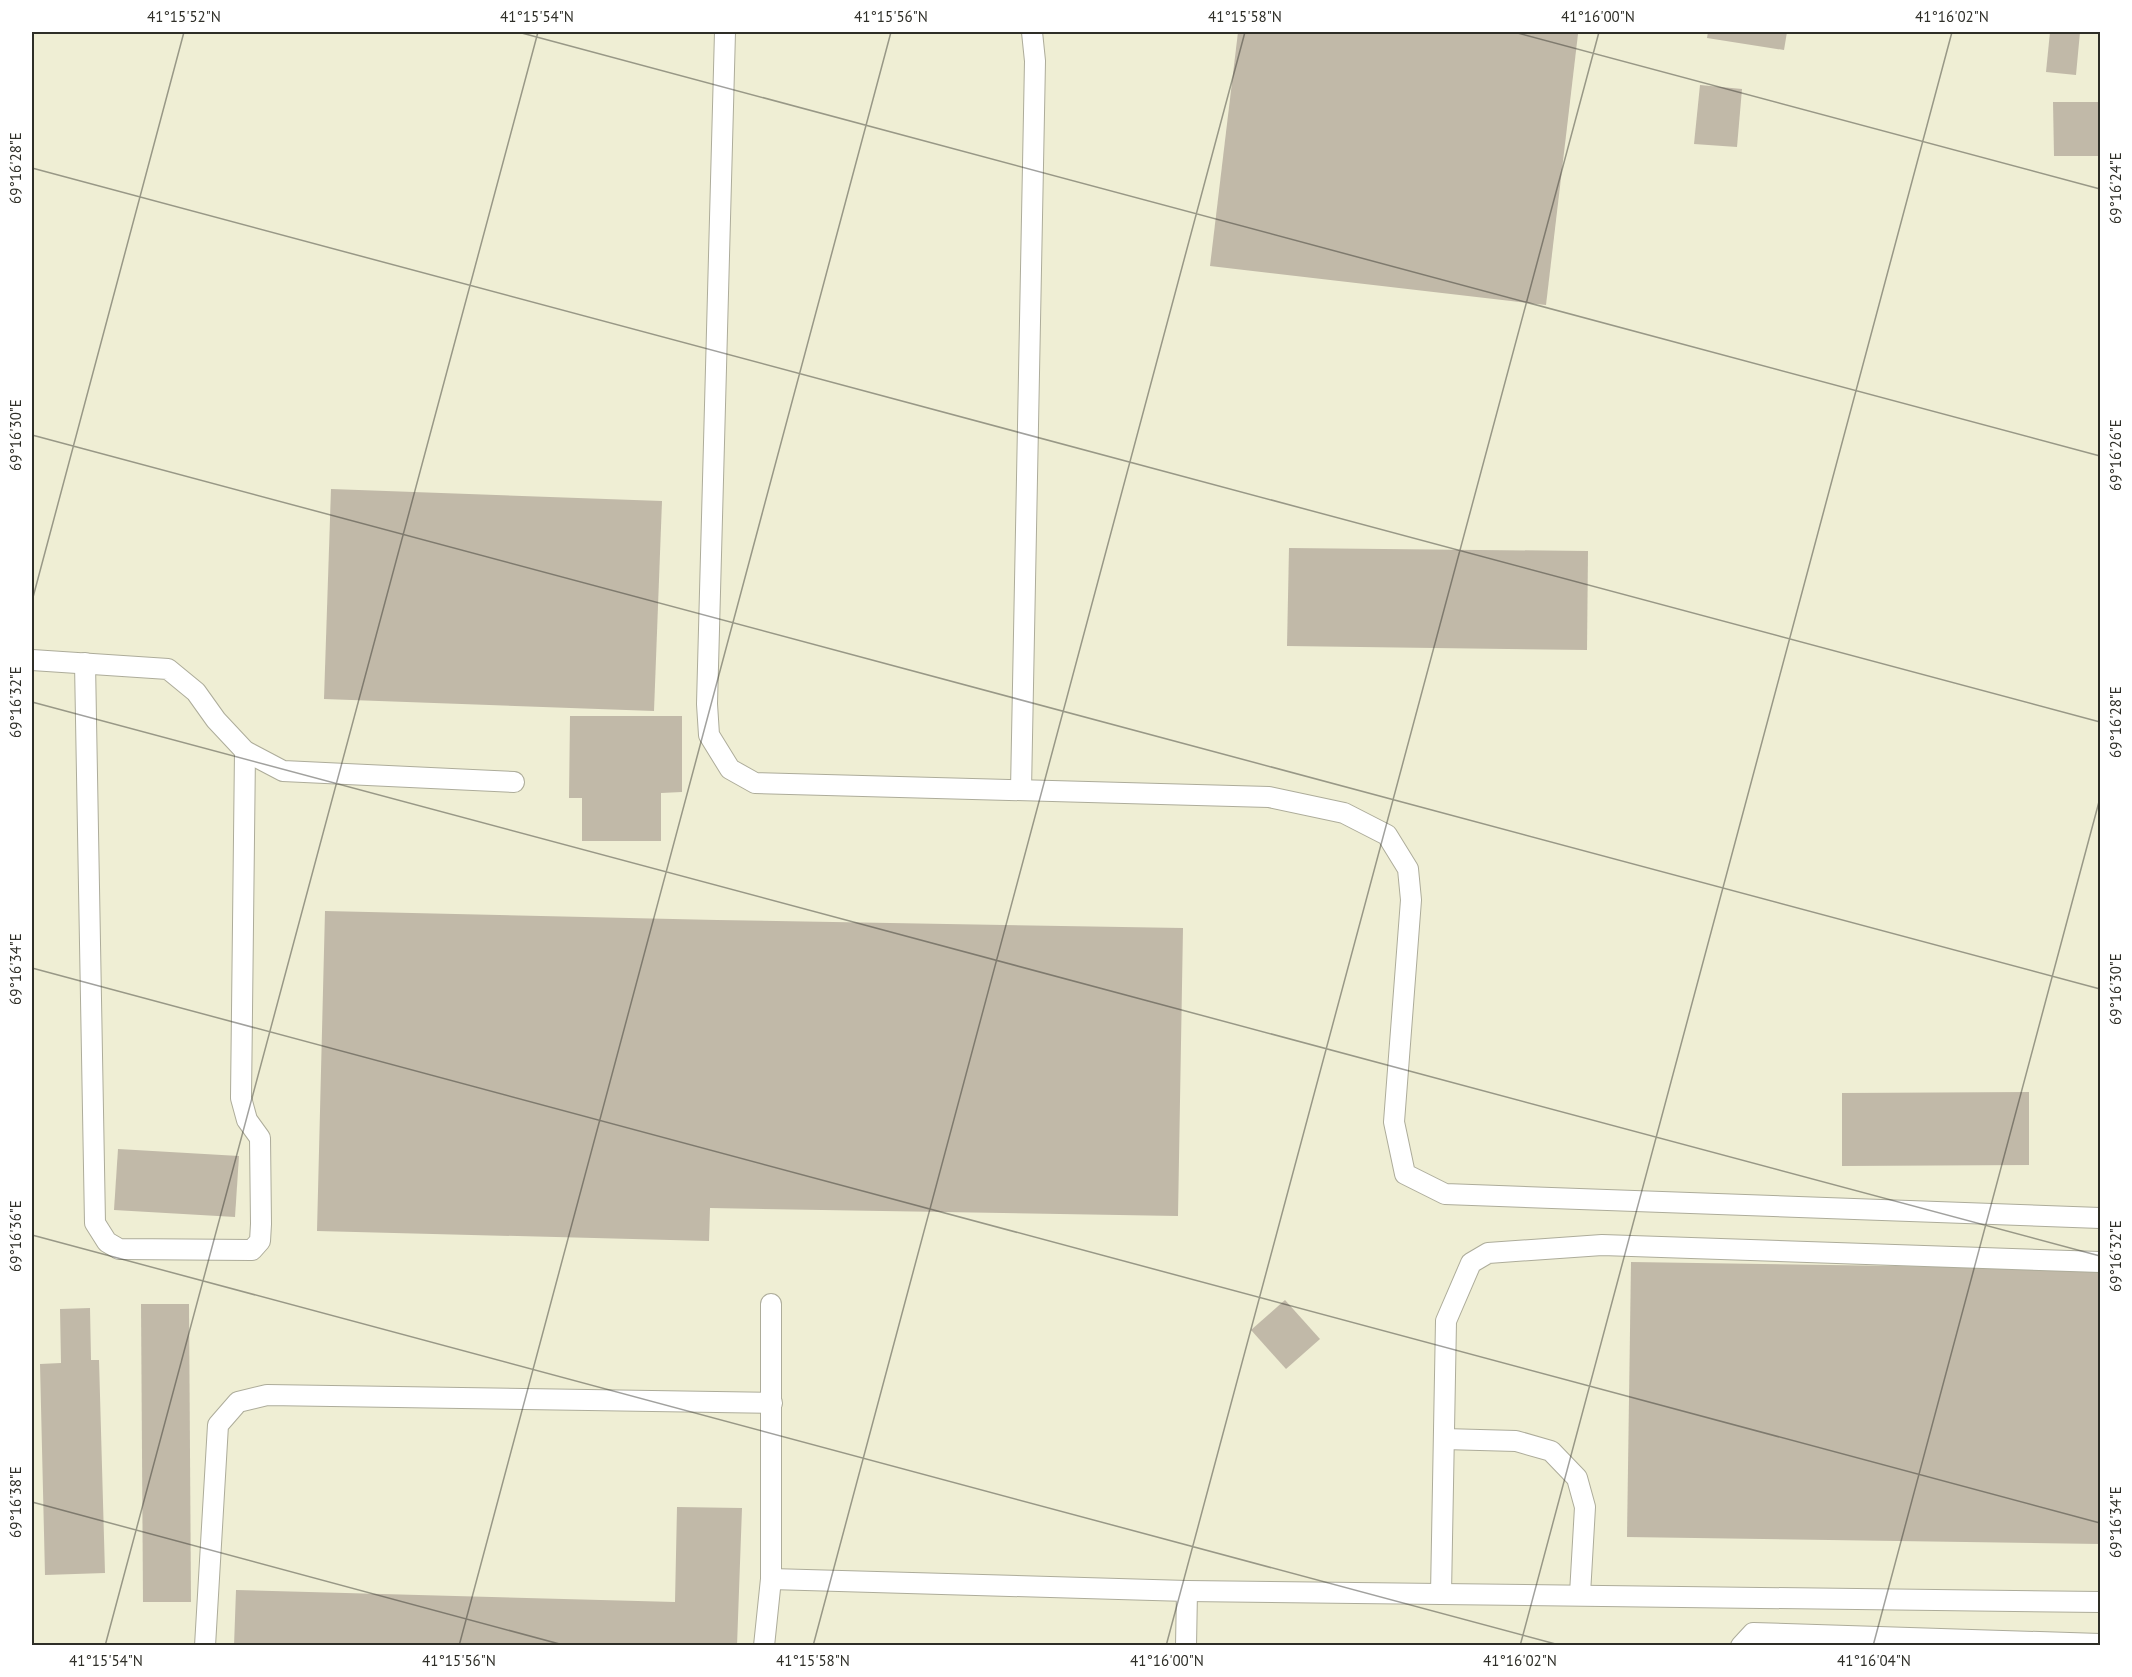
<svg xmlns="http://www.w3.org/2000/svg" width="2132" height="1677" font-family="'PT Sans',sans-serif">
<rect width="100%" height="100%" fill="#faf9e6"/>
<polygon fill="#efeed4" points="32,32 2100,32 2100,1645 32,1646"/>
<g fill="#c1b9a8">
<polygon points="1238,32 1556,32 1578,34 1546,305 1210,266"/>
<polygon points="1708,32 1787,32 1784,50 1707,38"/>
<polygon points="2050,32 2080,32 2076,75 2046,72"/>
<polygon points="1700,85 1742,89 1737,147 1694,144"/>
<polygon points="2053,102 2100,102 2100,156 2054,156"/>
<polygon points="331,489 662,501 654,711 324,699"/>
<polygon points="1289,548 1588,551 1587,650 1287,646"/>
<polygon points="570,716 682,716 682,792 661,793 661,841 582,841 582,798 569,798"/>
<polygon points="325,911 717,920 1183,928 1178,1216 710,1208 709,1241 317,1231"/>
<polygon points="2029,1092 2029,1165 1842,1166 1842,1093"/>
<polygon points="118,1149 239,1156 235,1217 114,1210"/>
<polygon points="1631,1262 2100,1269 2100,1544 1627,1537"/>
<polygon points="1285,1300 1320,1339 1286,1369 1251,1330"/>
<polygon points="141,1304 189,1304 191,1602 143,1602"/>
<polygon points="90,1308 91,1360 99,1360 105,1573 45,1575 40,1364 61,1363 60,1309"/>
<polygon points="677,1507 742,1508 737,1646 234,1646 236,1590 675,1602"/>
</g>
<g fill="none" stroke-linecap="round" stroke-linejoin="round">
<defs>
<g id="service">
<polyline points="725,32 707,704 709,735 730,769 755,783 1269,797 1344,813 1387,835 1408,869 1411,900 1394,1122 1405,1174 1445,1194 2100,1218"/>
<polyline points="32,660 168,669 196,692 216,720 245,751 283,771 514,782"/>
<polyline points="85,663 95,1223 107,1242 119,1249 252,1250 260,1241 261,1224 260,1138 247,1120 241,1098 245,751"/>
<polyline points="1021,790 1035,61 1032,32"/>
<polyline points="1444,1439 1516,1441 1551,1451 1577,1478 1585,1507 1580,1594"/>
<polyline points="771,1579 1187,1591 2100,1602"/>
<polyline points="1441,1594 1446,1321 1471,1263 1488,1253 1602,1245 2100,1262"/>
<polyline points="205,1646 218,1425 238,1402 267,1395 772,1403"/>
<polyline points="764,1646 771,1579 771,1304"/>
<polyline points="1186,1646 1187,1591"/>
<polyline points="1741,1646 1753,1633 2100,1644"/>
</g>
</defs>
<use href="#service" stroke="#adac9a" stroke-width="22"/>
<use href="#service" stroke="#fff" stroke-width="20"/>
</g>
<path fill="none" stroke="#2e2e27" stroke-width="1.5" stroke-opacity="0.45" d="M518,32l1582,424M1514,32l586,157M32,168l2068,554M32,435l2068,554M32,601l152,-569M32,702l2068,554M32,968l2068,555M32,1235l1531,411M32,1502l535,144M105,1646l433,-1614M459,1646l432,-1614M813,1646l432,-1614M1166,1646l433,-1614M1520,1646l432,-1614M1873,1646l227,-848"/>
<rect width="2132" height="1677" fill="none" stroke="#ffffff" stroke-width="66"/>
<rect x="33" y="33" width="2066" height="1611" fill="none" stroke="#2e2e27" stroke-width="2"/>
<g font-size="15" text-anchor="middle" fill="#2e2e27">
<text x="184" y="22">41°15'52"N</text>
<text x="537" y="22">41°15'54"N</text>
<text x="891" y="22">41°15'56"N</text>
<text x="1245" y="22">41°15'58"N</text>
<text x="1598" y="22">41°16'00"N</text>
<text x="1952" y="22">41°16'02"N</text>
<text transform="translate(16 168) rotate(-90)" y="5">69°16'28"E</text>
<text transform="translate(2116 188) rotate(-90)" y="5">69°16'24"E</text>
<text transform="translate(16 435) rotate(-90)" y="5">69°16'30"E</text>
<text transform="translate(2116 455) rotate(-90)" y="5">69°16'26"E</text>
<text transform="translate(16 702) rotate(-90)" y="5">69°16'32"E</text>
<text transform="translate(2116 722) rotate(-90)" y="5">69°16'28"E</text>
<text transform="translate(16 969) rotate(-90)" y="5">69°16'34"E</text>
<text transform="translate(2116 989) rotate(-90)" y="5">69°16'30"E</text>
<text transform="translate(16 1236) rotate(-90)" y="5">69°16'36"E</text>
<text transform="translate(2116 1256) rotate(-90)" y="5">69°16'32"E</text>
<text transform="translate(16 1502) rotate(-90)" y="5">69°16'38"E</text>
<text transform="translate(2116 1522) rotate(-90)" y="5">69°16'34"E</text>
<text x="106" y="1666">41°15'54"N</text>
<text x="459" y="1666">41°15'56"N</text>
<text x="813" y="1666">41°15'58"N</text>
<text x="1167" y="1666">41°16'00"N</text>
<text x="1520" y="1666">41°16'02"N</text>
<text x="1874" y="1666">41°16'04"N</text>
</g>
</svg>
